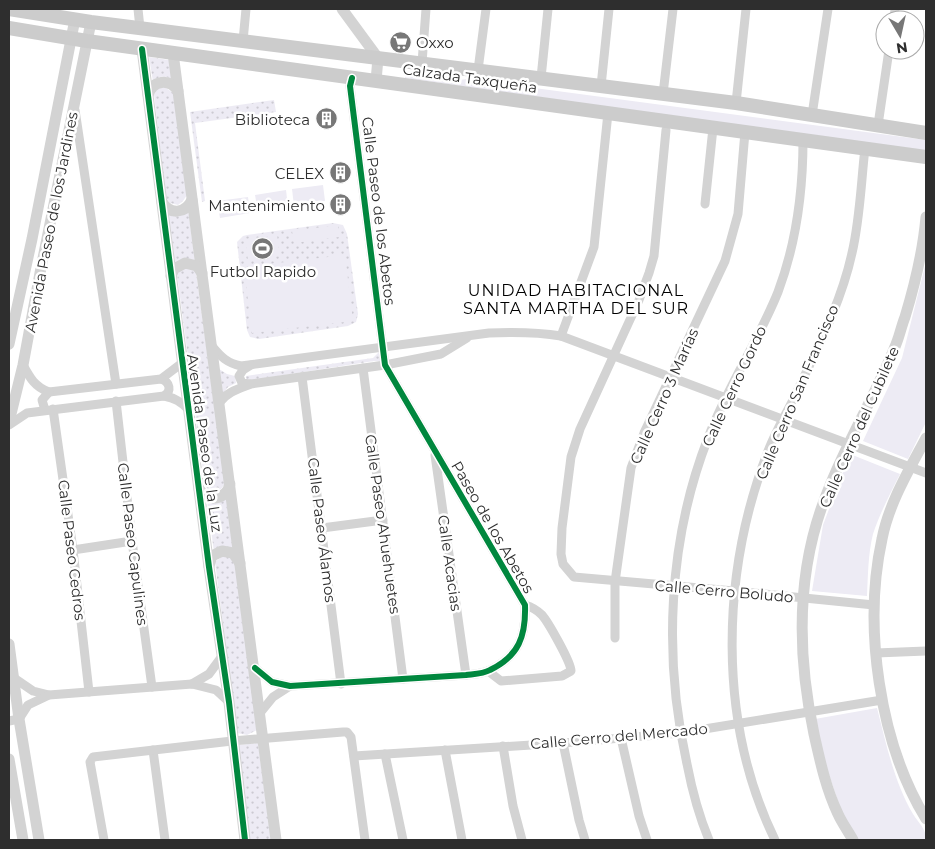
<svg xmlns="http://www.w3.org/2000/svg" width="935" height="849" font-family="Montserrat,sans-serif">
<defs>
<pattern id="grass-dots" width="8" height="8" patternUnits="userSpaceOnUse" patternTransform="scale(1.25)"><rect width="8" height="8" fill="#edebf4"/><path d="M2 2h.1M6 6h.1" fill="none" stroke="#cccad2" stroke-width="1.8" stroke-linecap="round"/></pattern>
</defs>
<rect width="100%" height="100%" fill="#fff"/>
<g fill="url(#grass-dots)">
<path d="M149,57l20,3 3,19c-8,-3 -13,-4 -19,3z"/>
<polygon points="163,86 175,94 187,195 183,201 178,205 170,203 166,198 154,95 157,89"/>
<polygon points="274,100 276,112 195,123 205,201 202,202 190,112"/>
<polygon points="188,209 195,261 175,264 168,212"/>
<polygon points="333,223 343,225 347,234 358,314 356,322 348,326 259,339 250,337 247,330 237,242 243,236 247,235"/>
<polygon points="187,268 192,269 196,272 225,484 221,489 216,492 210,491 205,486 177,274 181,270"/>
<polygon points="381,350 384,362 374,361 246,381 246,376 373,358"/>
<polygon points="219,369 227,374 235,376 236,383 228,387 222,395"/>
<polygon points="227,497 234,550 214,552 207,500"/>
<polygon points="224,555 235,560 257,730 247,735 237,733 215,562"/>
<polygon points="258,743 271,840 249,840 238,745"/>
</g>
<g fill="#edebf4">
<polygon points="405,75 452,81 467,79 926,140 926,152 405,78"/>
<polygon points="323,185 325,201 294,206 292,189"/>
<polygon points="286,190 288,207 258,212 255,195"/>
<polygon points="248,197 250,213 220,218 217,201"/>
<polygon points="338,225 339,237 294,243 292,231"/>
<polygon points="277,235 280,256 248,260 245,239"/>
<polygon points="345,255 353,321 252,333 244,267"/>
<polygon points="926,262 926,422 908,459 863,441 902,358"/>
<path d="M850,454l50,20c-10,20 -20,39 -27,60 -5,20 -5,42 -6,62l-55,-5 11,-66z"/>
<path d="M877,708c9,35 17,74 36,106 6,10 13,14 13,26h-69l-15,-27 -17,-50 -10,-44z"/>
</g>
<g fill="none" stroke-linecap="round" stroke-linejoin="round">
<g stroke="#d3d3d3" stroke-width="9">
<polyline points="138,9 140,28"/>
<polyline points="894,20 895,9"/>
<polyline points="243,41 246,9"/>
<polyline points="422,63 426,9"/>
<polyline points="478,70 486,9"/>
<polyline points="541,78 548,9"/>
<polyline points="601,86 609,9"/>
<polyline points="663,94 673,9"/>
<polyline points="736,103 746,9"/>
<polyline points="75,110 116,384"/>
<polyline points="812,115 828,9"/>
<polyline points="878,125 889,50"/>
<polyline points="666,130 654,256 649,273 639,300 580,429 571,457 562,528 561,554 563,564 574,577 734,591 874,605"/>
<polyline points="705,204 713,128"/>
<polyline points="561,336 594,247 608,113"/>
<path d="M212,346c9,11 15,17 29,20l248,-33c24,-1 48,-1 72,3l365,137"/>
<path d="M23,365c7,13 12,22 26,27l112,-13 21,-16"/>
<polyline points="363,368 403,679"/>
<polyline points="302,377 341,684"/>
<path d="M161,379c9,3 11,12 3,17"/>
<polyline points="250,384 242,383 239,376 243,370 251,365"/>
<polyline points="116,401 132,541 152,687"/>
<path d="M219,403c8,-11 19,-14 32,-19l134,-19 56,-11 26,-16"/>
<polyline points="53,409 73,550 89,692"/>
<polyline points="45,410 42,400 49,392"/>
<path d="M9,425l18,-12 137,-17c11,2 17,6 24,13"/>
<polyline points="435,455 466,675"/>
<polyline points="322,528 383,520"/>
<polyline points="73,550 132,541"/>
<polyline points="615,638 615,582 631,468 644,433 725,261 738,214 745,132"/>
<polyline points="876,653 926,651"/>
<path d="M255,668l17,14 18,4 176,-11c8,-1 17,-1 24,-5 29,-14 36,-34 35,-65l-140,-240 -35,-279 2,-8"/>
<path d="M488,671l13,10 61,-5 9,-5c0,-9 -23,-49 -29,-56 -6,-6 -10,-8 -17,-10"/>
<polyline points="9,678 14,678 33,691 49,695"/>
<polyline points="192,684 209,674 223,655"/>
<polyline points="260,713 273,697 290,686"/>
<polyline points="9,721 19,719 28,705 49,695 192,684 216,690 229,702"/>
<polyline points="621,738 639,816 647,840"/>
<polyline points="563,743 579,820 585,840"/>
<polyline points="503,746 513,806 522,840"/>
<polyline points="153,750 165,840"/>
<polyline points="445,750 462,840"/>
<polyline points="385,754 403,840"/>
<polyline points="354,756 563,743 680,733 882,700"/>
<polyline points="104,840 90,762 93,757 232,741 343,732 347,732 351,737 365,840"/>
<path d="M709,840c-10,-24 -17,-50 -22,-76 -24,-107 -19,-223 21,-326 19,-51 50,-96 70,-146 18,-48 25,-101 25,-152"/>
<path d="M775,840c-58,-119 -54,-267 -7,-389 7,-18 16,-34 25,-51 22,-47 48,-96 59,-147 8,-34 9,-70 13,-105"/>
</g>
<g stroke="#d3d3d3" stroke-width="11">
<polyline points="342,9 378,58 376,81"/>
<polyline points="142,49 209,567 229,702 245,840"/>
<polyline points="173,53 276,840"/>
<path d="M148,95c5,-15 21,-17 30,-4"/>
<path d="M162,202c8,13 23,12 30,-2"/>
<polyline points="171,276 174,269 185,263 197,266 202,273"/>
<polyline points="9,344 32,239 75,19"/>
<polyline points="9,422 23,365 40,273 91,22"/>
<path d="M926,438c-17,32 -37,65 -44,101 -19,87 -3,203 44,280"/>
<path d="M199,489c9,14 27,11 31,-5"/>
<polyline points="209,566 212,556 222,551 233,553 240,563"/>
<polyline points="9,644 19,719 39,840"/>
<polyline points="9,759 23,840"/>
<path d="M853,840c-5,-9 -11,-17 -15,-26 -12,-25 -18,-53 -24,-80 -17,-80 -18,-164 13,-241 19,-50 47,-95 67,-144 5,-10 7,-22 11,-32 10,-33 18,-66 21,-100"/>
</g>
<g stroke="#ccc" stroke-width="14">
<polyline points="9,9 91,22 736,103 926,133"/>
<polyline points="9,28 87,41 926,157"/>
</g>
<defs>
<g id="cycleway">
<polyline points="142,49 209,567 229,702 245,840"/>
<path d="M255,668l17,14 18,4 176,-11c8,-1 17,-1 24,-5 29,-14 36,-34 35,-65l-140,-240 -35,-279 2,-8"/>
</g>
</defs>
<use href="#cycleway" stroke="#fff" stroke-width="9"/>
<use href="#cycleway" stroke="#00873e" stroke-width="6"/>
</g>
<defs>
<symbol id="supermarket-disc" viewBox="-11 -11 22 22"><circle r="9.5" fill="#777" stroke="#fff"/><path d="M-6-5.5h2.5l.6 2H6L4.5 2H-2.5L-4.4-4H-6ZM-1.5 3.2a1.3 1.3 0 1 0 .1 0ZM3 3.2a1.3 1.3 0 1 0 .1 0Z" fill="#fff"/></symbol>
<symbol id="building-disc" viewBox="-11 -11 22 22"><circle r="9.5" fill="#777" stroke="#fff"/><path d="M-4-6H4V6H1V3H-1V6H-4ZM-2.5-4.3h1.7v1.8h-1.7ZM.8-4.3h1.7v1.8H.8ZM-2.5-1h1.7V.8h-1.7ZM.8-1h1.7V.8H.8Z" fill="#fff"/></symbol>
<symbol id="stadium-disc" viewBox="-11 -11 22 22"><circle r="9.5" fill="#777" stroke="#fff"/><path d="M0-5a6.5 5 0 1 0 0 10a6.5 5 0 1 0 0-10ZM-3.5-1.8h7v3.6h-7Z" fill="#fff"/></symbol>
</defs>
<g fill-rule="evenodd">
<use href="#supermarket-disc" x="388" y="30" width="25" height="25"/>
<use href="#building-disc" x="314" y="106" width="25" height="25"/>
<use href="#building-disc" x="328" y="160" width="25" height="25"/>
<use href="#building-disc" x="328" y="192" width="25" height="25"/>
<use href="#stadium-disc" x="250" y="236" width="25" height="25"/>
</g>
<g text-anchor="middle" dominant-baseline="central" stroke-width="5" stroke-linejoin="round" paint-order="stroke">
<g font-size="15" fill="#2e2e2e" stroke="#fff" text-anchor="end">
<text x="416" y="42" text-anchor="start">Oxxo</text>
<text x="310" y="119">Biblioteca</text>
<text x="324" y="173">CELEX</text>
<text x="325" y="205">Mantenimiento</text>
<text x="263" y="271" text-anchor="middle">Futbol Rapido</text>
</g>
<g font-size="15" fill="#2e2e2e" stroke="#fff">
<text transform="translate(470 78) rotate(8)">Calzada Taxqueña</text>
<text transform="translate(379 211) rotate(83)">Calle Paseo de los Abetos</text>
<text transform="translate(51 222) rotate(-79)">Avenida Paseo de los Jardines</text>
<text transform="translate(734 386) rotate(-65)">Calle Cerro Gordo</text>
<text transform="translate(797 392) rotate(-67)">Calle Cerro San Francisco</text>
<text transform="translate(664 396) rotate(-66)">Calle Cerro 3 Marías</text>
<text transform="translate(859 427) rotate(-66)">Calle Cerro del Cubilete</text>
<text transform="translate(205 443) rotate(82)">Avenida Paseo de la Luz</text>
<text transform="translate(383 524) rotate(82)">Calle Paseo Ahuehuetes</text>
<text transform="translate(493 527) rotate(60)">Paseo de los Abetos</text>
<text transform="translate(322 530) rotate(83)">Calle Paseo Álamos</text>
<text transform="translate(133 544) rotate(83)">Calle Paseo Capulines</text>
<text transform="translate(72 550) rotate(83)">Calle Paseo Cedros</text>
<text transform="translate(450 563) rotate(82)">Calle Acacias</text>
<text transform="translate(724 591) rotate(5)">Calle Cerro Boludo</text>
<text transform="translate(619 736) rotate(-5)">Calle Cerro del Mercado</text>
</g>
<g font-size="16" letter-spacing="1" fill="#000" stroke="#fff">
<text x="576" y="290">UNIDAD HABITACIONAL<tspan x="576" dy="18">SANTA MARTHA DEL SUR</tspan></text>
</g>
</g>
<rect width="935" height="849" fill="none" stroke="#2e2e2e" stroke-width="20"/>
<g transform="translate(900 35) rotate(171)"><circle r="24" fill="#ffffff" stroke="#ababab"/>
<path d="M0-4L9 19L0 12L-9 19Z" fill="#777777"/>
<text y="-8" font-size="14" font-weight="bold" text-anchor="middle" fill="#2e2e2e">N</text>
</g>
</svg>
